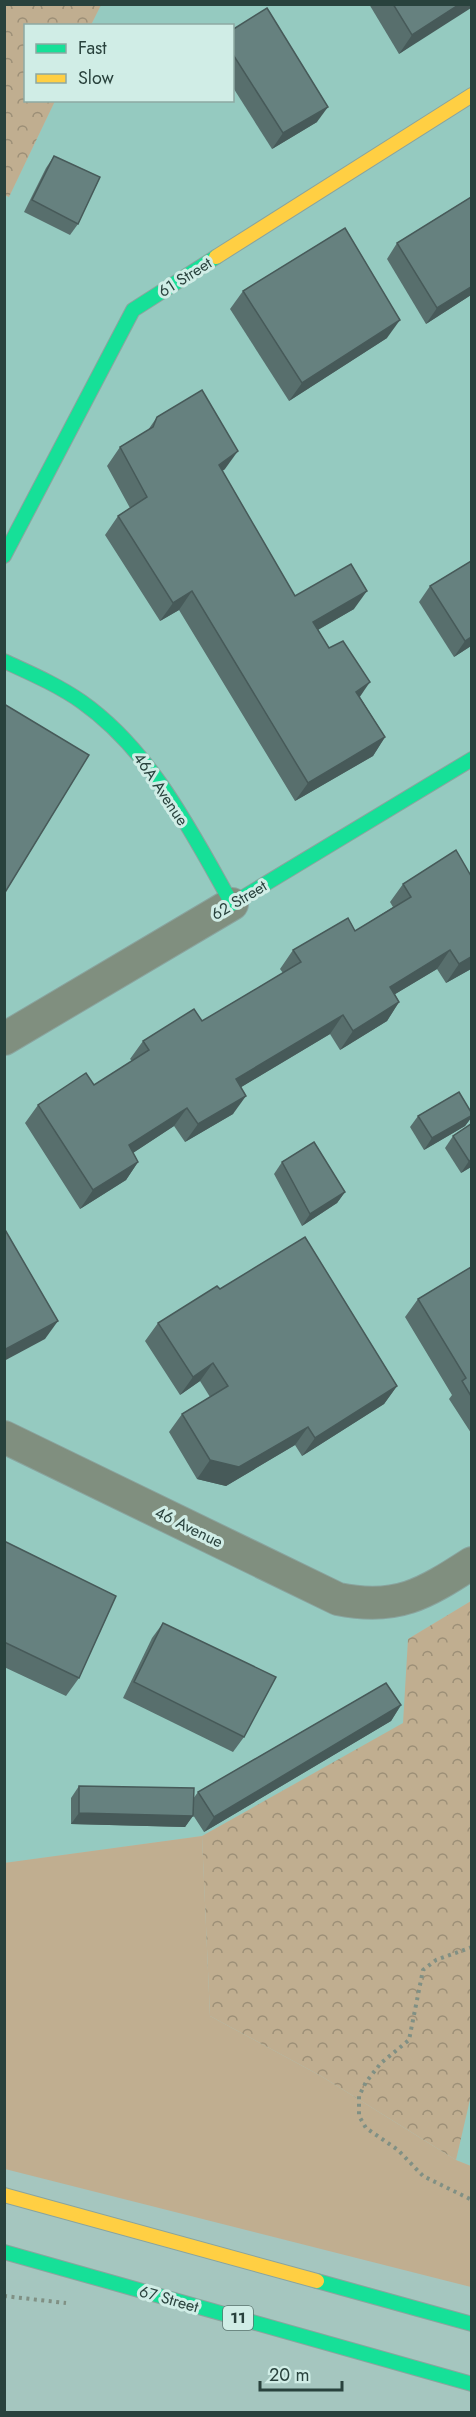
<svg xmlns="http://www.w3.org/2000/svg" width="476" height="2417" font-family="Jost,sans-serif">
<defs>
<pattern id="forest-crowns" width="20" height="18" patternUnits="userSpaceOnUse" patternTransform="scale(1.5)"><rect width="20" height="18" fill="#c0ae90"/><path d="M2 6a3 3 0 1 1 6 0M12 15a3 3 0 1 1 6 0" fill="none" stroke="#9c8f77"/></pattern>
</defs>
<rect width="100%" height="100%" fill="#a5c6bf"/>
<g fill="#95cac0">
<polygon points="101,5 471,5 471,1601 408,1639 404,1723 202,1836 5,1863 4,195 9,197 55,101 232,100 232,26 91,25"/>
<polygon points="471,2091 471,2166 456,2160"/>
</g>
<polygon fill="#c0ae90" points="202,1836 210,2016 321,2076 456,2160 471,2166 471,2287 5,2169 4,1863"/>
<g fill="url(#forest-crowns)">
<polygon points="5,4 101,5 91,25 26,26 26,100 55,101 9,197 4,195"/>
<polygon points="471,1601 472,2091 456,2160 321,2076 210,2016 202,1836 403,1723 408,1639"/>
</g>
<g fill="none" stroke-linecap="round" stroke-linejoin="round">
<defs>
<g id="street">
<polyline points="4,1039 232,904"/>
<path d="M4,1437l334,162c59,12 86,-5 134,-36"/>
</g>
<g id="fast">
<polyline points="4,556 133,310 216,257"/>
<path d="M4,661c26,12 54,24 78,41 69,49 109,129 150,202l240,-145"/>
<polyline points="4,2252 472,2384"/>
<polyline points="317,2281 472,2324"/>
</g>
<g id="slow">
<polyline points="216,257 472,95"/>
<polyline points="4,2195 317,2281"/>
</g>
</defs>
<use href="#street" stroke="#8aa49e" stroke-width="34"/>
<use href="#fast" stroke="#8aa49e" stroke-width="16"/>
<use href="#slow" stroke="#8aa49e" stroke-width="16"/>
<g stroke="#809084" stroke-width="4" stroke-dasharray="3 4.5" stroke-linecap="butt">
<polyline points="472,1947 436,1960 423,1970 409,2040 381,2063 366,2082 359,2096 359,2116 366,2128 398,2150 423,2176 472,2200"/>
<polyline points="4,2296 66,2303"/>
</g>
<use href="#street" stroke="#808f7f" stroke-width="32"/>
<use href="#fast" stroke="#16e098" stroke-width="14"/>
<use href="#slow" stroke="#ffcf43" stroke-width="14"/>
</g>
<g fill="#586f6d">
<polygon points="369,4 471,4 399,54"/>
<polygon points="232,30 317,122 272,149 232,86"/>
<polygon points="54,156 78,224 70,235 24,212 46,168"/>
<polygon points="397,243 471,295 426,324 387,259"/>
<polygon points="243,291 387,338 289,401 230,309"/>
<polygon points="157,417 225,469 222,471 295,596 354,609 318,630 385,737 373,756 295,801 179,610 160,621 105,535 118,516 130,508 107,466 120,447 148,430"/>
<polygon points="430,586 471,646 454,657 419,602"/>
<polygon points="403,884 471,969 446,983 437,969 395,994 399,1002 387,1021 340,1050 330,1034 241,1087 233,1114 185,1142 174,1126 133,1153 138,1162 126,1180 80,1209 25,1123 38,1105 94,1085 132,1061 130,1059 143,1041 202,1021 283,973 280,969 293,950 355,931 393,907 390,902"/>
<polygon points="471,1112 471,1118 465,1126 424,1150 410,1127 418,1116"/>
<polygon points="471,1124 471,1167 461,1173 445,1148 453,1136"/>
<polygon points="282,1162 345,1192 337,1203 302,1226 274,1174"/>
<polygon points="471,1267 471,1433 449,1399 452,1395 405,1317 418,1299"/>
<polygon points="220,1289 397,1386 384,1404 302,1456 295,1445 226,1486 197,1479 169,1432 182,1414 210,1397 200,1381 180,1395 145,1341 158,1323"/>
<polygon points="4,1541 79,1678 66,1696 4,1667"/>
<polygon points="163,1623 244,1737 233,1752 123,1698 152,1638"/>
<polygon points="401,1705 391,1721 204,1832 193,1815 185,1827 71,1824 71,1798 79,1786 193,1799 198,1792"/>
</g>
<g fill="#475a59">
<polygon points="460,4 471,4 471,8 399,54 412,35"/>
<polygon points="328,107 317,122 272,149 283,133"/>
<polygon points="471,287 471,295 426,324 437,308"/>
<polygon points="400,320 387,338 289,401 302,383"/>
<polygon points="238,451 225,469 206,483 219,465"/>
<polygon points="192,591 179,610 160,621 173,603"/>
<polygon points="367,591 354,609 300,640 313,622"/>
<polygon points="471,637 471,646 454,657 465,641"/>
<polygon points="370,682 357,701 356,692"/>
<polygon points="385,737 373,756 295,801 308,783"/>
<polygon points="450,950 437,969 377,1005 390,987"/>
<polygon points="471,957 471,969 446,983 459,964"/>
<polygon points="399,1002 387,1021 340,1050 353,1031"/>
<polygon points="343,1015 330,1034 223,1098 236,1079"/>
<polygon points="246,1096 233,1114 185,1142 198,1124"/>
<polygon points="187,1108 174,1126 116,1164 129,1145"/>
<polygon points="471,1116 471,1118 465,1126 424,1150 432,1138"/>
<polygon points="471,1160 471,1167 461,1173 469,1161"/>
<polygon points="138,1162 126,1180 80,1209 93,1190"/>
<polygon points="345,1192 337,1203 302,1226 310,1214"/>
<polygon points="58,1321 45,1339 4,1361 4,1350"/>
<polygon points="213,1363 200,1381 180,1395 193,1377"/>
<polygon points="397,1386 384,1404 302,1456 315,1438"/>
<polygon points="308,1427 295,1445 226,1486 197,1479 210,1460"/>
<polygon points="401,1705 391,1721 204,1832 214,1817"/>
<polygon points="79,1813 193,1816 185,1827 71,1824"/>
</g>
<g fill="#66817f" stroke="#475a59" stroke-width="1.5">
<polygon points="393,4 460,4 412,35"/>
<polygon points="267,8 328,107 283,133 232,53 232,30"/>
<polygon points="54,156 100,177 78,224 32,200"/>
<polygon points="471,197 471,287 437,308 397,243"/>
<polygon points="345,228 400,320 302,383 243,291"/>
<polygon points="202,390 238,451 219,465 295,596 351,564 367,591 313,622 329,648 343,641 370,682 356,692 385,737 308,783 192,591 173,603 118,516 147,497 120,447 153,427 157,417"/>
<polygon points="471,561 471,637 465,641 430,586"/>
<polygon points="4,704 89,755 4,894"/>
<polygon points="456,850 471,876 471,957 459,964 450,950 390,987 399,1002 353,1031 343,1015 236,1079 246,1096 198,1124 187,1108 129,1145 138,1162 93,1190 38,1105 86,1073 94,1085 149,1050 143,1041 194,1009 202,1021 301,962 293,950 348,918 355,931 411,897 403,884"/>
<polygon points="459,1092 471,1112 471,1116 432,1138 418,1116"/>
<polygon points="471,1124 471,1160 469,1161 453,1136"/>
<polygon points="314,1142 345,1192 310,1214 282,1162"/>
<polygon points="4,1228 58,1321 4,1350"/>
<polygon points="305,1237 397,1386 315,1438 308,1427 239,1467 210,1460 182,1414 228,1386 213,1363 193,1377 158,1323 217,1286 220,1289"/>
<polygon points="471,1267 471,1396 462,1381 466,1378 418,1299"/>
<polygon points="4,1541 116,1596 79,1678 4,1642"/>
<polygon points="163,1623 276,1677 244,1737 134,1682"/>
<polygon points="386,1683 401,1705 214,1817 198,1792"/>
<polygon points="79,1786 194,1788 193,1816 79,1813"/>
</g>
<g text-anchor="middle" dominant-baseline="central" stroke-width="6" stroke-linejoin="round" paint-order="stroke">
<rect fill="#d0ede6" stroke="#5b7570" stroke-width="1.5" x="223" y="2306" width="30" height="24" rx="4.5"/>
<g font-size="15" font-weight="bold" fill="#29423d">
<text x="238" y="2318">11</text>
</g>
<g font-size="16" fill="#29423d" stroke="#d0ede6">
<text transform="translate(185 277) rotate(-32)">61 Street</text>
<text transform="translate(161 789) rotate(56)">46A Avenue</text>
<text transform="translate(239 900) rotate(-31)">62 Street</text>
<text transform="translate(189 1527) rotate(26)">46 Avenue</text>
<text transform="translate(169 2299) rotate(16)">67 Street</text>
</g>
</g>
<rect width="476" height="2417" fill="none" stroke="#29423d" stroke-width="12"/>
<rect x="24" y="24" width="210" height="78" fill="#d0ede6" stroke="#8da9a2" stroke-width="1.5"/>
<rect x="36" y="44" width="30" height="9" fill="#16e098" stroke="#8da9a2" stroke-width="1.5"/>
<text x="78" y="54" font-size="18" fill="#29423d">Fast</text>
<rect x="36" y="74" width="30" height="9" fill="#ffcf43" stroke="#8da9a2" stroke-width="1.5"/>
<text x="78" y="84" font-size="18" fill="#29423d">Slow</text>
<path d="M260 2381v9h82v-9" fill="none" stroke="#29423d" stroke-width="3"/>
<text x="269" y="2381" font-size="18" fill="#29423d" stroke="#d0ede6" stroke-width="4.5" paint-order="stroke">20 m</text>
</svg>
